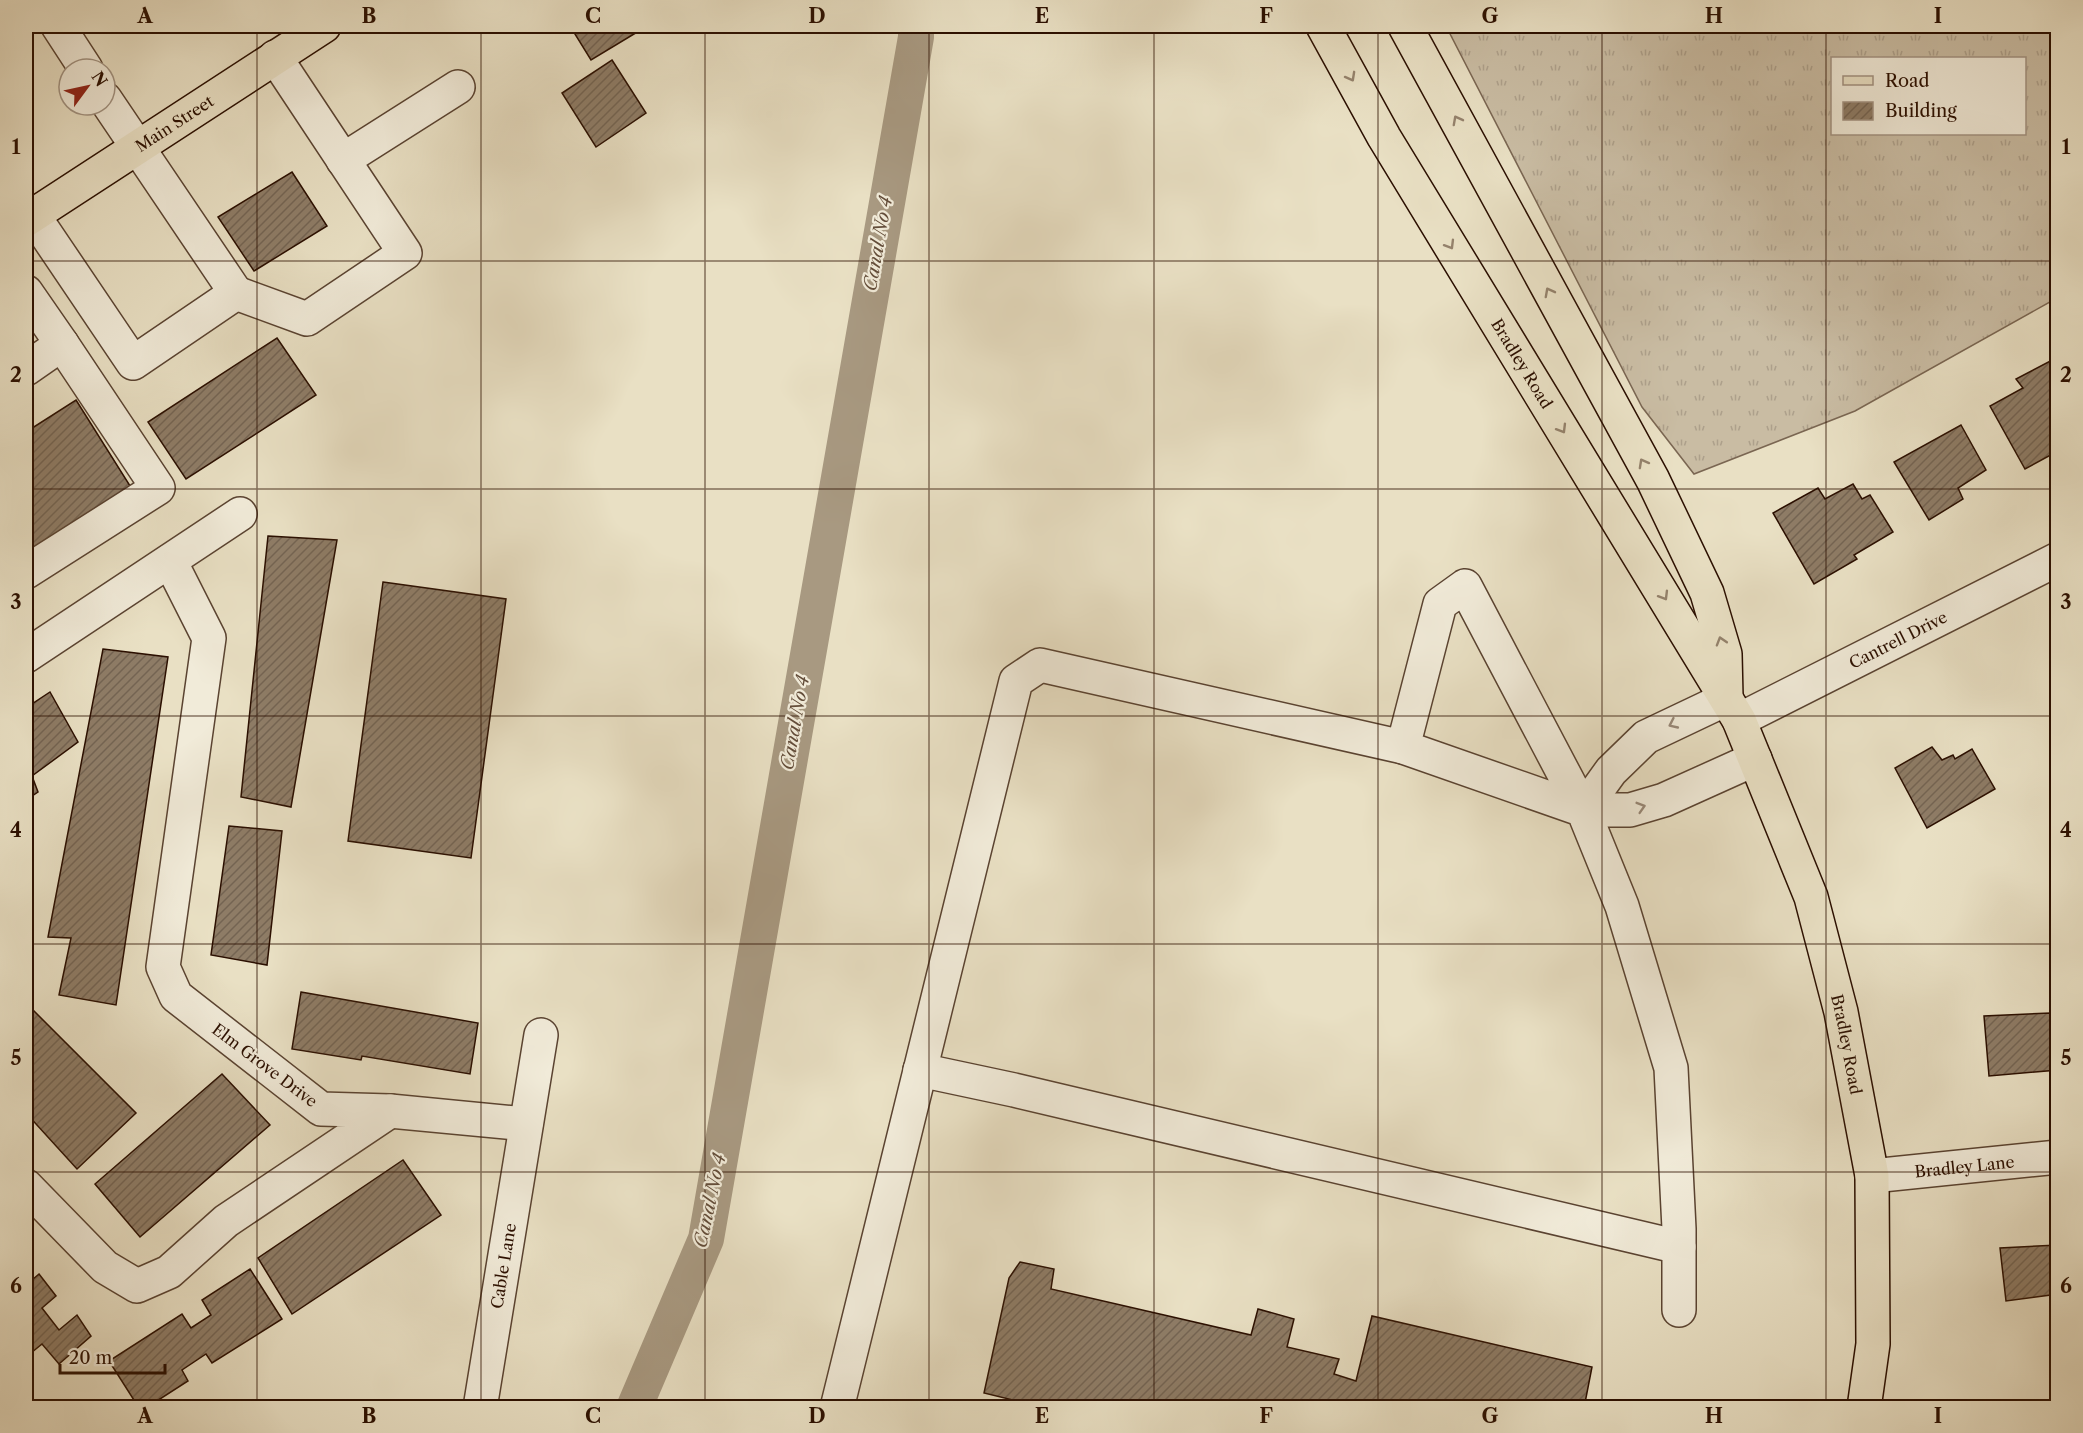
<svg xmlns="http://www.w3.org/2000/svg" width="2083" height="1433" font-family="'Libre Caslon Text',serif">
<defs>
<pattern id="grass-tufts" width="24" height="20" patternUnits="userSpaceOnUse" patternTransform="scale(1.5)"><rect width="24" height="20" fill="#c9bca3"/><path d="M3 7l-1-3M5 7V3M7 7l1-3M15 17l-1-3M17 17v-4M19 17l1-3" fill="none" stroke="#ada08b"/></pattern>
<pattern id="building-hatch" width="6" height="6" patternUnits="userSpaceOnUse" patternTransform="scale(1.5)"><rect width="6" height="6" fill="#8e7c66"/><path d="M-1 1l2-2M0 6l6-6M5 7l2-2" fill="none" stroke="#746452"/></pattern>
</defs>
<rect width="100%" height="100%" fill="#e9e0c4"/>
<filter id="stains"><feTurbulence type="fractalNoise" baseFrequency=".00333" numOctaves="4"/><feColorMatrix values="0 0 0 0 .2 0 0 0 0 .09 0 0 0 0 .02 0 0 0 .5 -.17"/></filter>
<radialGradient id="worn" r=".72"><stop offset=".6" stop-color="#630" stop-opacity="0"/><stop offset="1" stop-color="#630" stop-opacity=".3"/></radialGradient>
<path fill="url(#grass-tufts)" stroke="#7a6652" stroke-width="1.5" fill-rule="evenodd" d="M1446,26h611v272l-202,113 -161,63 -52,-67zM1832,58h192v76h-192z"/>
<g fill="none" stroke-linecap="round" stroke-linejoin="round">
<polyline stroke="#a89981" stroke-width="36" points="634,1408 706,1239 916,37 916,26"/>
</g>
<g fill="url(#building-hatch)" stroke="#2b0f00" stroke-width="1.5">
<polygon points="570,26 635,26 639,31 591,60"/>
<polygon points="612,60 646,113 596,147 562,93"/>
<polygon points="292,172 327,226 254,271 218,217"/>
<polygon points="277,338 316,395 186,479 148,422"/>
<polygon points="2058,357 2058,451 2025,469 1990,406 2023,388 2016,379"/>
<polygon points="76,400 132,489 26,560 26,432"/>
<polygon points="1961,425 1986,470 1958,488 1963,499 1929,520 1894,462"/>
<polygon points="1853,484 1862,499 1870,495 1893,532 1854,555 1857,559 1814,584 1773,513 1818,488 1825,499"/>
<polygon points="268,536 337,540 291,807 241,797"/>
<polygon points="383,582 506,599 471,858 348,841"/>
<polygon points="103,649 168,657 116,1005 59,995 71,938 48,937"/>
<polygon points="50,692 78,742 32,776 38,792 26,800 26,708"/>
<polygon points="1932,747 1942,760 1953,755 1955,759 1972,749 1995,789 1927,828 1895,768"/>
<polygon points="229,826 282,831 267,965 211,955"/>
<polygon points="301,992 478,1023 470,1074 362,1056 361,1060 292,1049"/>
<polygon points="26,1003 136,1113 77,1169 26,1113"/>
<polygon points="2050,1013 2051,1027 2058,1026 2058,1070 1989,1076 1984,1016"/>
<polygon points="222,1074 270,1125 140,1237 95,1184"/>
<polygon points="403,1160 441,1215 292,1314 258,1258"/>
<polygon points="2058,1245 2058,1294 2006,1301 2000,1248"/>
<polygon points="1020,1262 1054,1269 1051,1289 1251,1335 1258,1309 1294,1319 1287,1347 1339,1359 1334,1374 1356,1381 1372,1316 1592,1367 1584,1408 1046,1408 984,1393 1009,1278"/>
<polygon points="250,1269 282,1319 212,1363 206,1354 182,1370 188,1381 146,1408 139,1408 109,1361 182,1314 191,1328 211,1315 202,1300"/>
<polygon points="39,1274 56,1296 42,1308 59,1330 77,1315 91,1336 59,1364 42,1344 31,1353 26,1347 26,1285"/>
</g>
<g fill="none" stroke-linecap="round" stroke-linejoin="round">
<defs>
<g id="minor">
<polyline points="58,26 86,69"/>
<polyline points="343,160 458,87"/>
<polyline points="33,215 133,363 236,293 105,99"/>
<polyline points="26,292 62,344 158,488 26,572"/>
<polyline points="236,293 307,319 405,253 275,57"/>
<polyline points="26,369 62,344"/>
<polyline points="26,656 240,514"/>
<path id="s1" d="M1739,720l319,-161"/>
<polyline points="1583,810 1611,771 1646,737 1726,699"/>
<polyline points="920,1070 1014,1090 1679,1247"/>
<polyline points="390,1111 526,1124"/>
<path id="s2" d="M1872,1176l186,-19"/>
<polyline points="26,1186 105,1267 137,1286 169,1272 226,1221 390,1111 321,1109 176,996 163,967 209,638 170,561"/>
<polyline points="1679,1310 1679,1229 1671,1068 1622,906 1583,810 1465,586 1440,604 1403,747 1583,810 1630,810 1664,800 1755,759"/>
<path id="s3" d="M480,1408l61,-373"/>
<polyline points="837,1408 1016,681 1040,665 1403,747"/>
</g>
<g id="major">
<path id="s4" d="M1323,26l61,111 355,583 72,177 30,115 31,164 1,168 -9,64"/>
<polyline points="1405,26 1653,480 1707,593 1725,654 1726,697"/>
<path id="s5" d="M26,220l298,-194"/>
</g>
</defs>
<use href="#minor" stroke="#5a4331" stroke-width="36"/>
<use href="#major" stroke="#2b0f00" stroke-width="36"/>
<use href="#minor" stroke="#f1ebd9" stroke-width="33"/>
<use href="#major" stroke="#e9e0c4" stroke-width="33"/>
</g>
<defs><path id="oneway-chevron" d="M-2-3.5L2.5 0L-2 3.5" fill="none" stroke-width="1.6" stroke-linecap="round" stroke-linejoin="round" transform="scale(1.5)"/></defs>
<g stroke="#94826c">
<use href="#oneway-chevron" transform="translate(1351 77) rotate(61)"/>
<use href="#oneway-chevron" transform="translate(1457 120) rotate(-118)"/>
<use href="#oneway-chevron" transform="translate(1450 245) rotate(59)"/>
<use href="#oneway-chevron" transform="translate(1549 292) rotate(-118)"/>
<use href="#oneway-chevron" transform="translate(1562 429) rotate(59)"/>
<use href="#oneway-chevron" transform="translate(1643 463) rotate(-119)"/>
<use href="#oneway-chevron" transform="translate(1664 596) rotate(59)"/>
<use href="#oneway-chevron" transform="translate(1721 641) rotate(-107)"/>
</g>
<g stroke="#988877">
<use href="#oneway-chevron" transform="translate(1673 724) rotate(155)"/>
<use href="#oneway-chevron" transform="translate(1641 807) rotate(-17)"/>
</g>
<path fill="none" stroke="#2b0f00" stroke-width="1.5" stroke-opacity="0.55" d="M257,26v1382M481,26v1382M705,26v1382M929,26v1382M1154,26v1382M1378,26v1382M1602,26v1382M1826,26v1382M26,261h2032M26,489h2032M26,716h2032M26,944h2032M26,1172h2032"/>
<g text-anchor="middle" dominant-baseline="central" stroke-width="4.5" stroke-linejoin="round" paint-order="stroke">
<g font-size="16" fill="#2b0f00" stroke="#f1ebd9">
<text stroke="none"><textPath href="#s5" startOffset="177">Main Street</textPath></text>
<text stroke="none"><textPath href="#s4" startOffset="392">Bradley Road</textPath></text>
<text stroke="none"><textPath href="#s1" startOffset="178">Cantrell Drive</textPath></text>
<text stroke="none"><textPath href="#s4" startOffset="1152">Bradley Road</textPath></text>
<text transform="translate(265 1065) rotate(37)">Elm Grove Drive</text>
<text stroke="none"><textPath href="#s2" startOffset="93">Bradley Lane</textPath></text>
<text stroke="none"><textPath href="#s3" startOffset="144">Cable Lane</textPath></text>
</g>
<g font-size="18" font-style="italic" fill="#634d3a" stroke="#f1ebd9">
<text transform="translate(878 244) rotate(-80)">Canal No 4</text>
<text transform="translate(795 723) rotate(-80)">Canal No 4</text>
<text transform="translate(710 1201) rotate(-78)">Canal No 4</text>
</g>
</g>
<rect width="2083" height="1433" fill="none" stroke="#e9e0c4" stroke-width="66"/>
<rect x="1831" y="57" width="195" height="78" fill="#f1ebd9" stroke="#a29382" stroke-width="1.5"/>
<rect x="1843" y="76" width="30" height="9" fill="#e9e0c4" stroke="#a29382" stroke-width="1.5"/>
<text x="1885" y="87" font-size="18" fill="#2b0f00">Road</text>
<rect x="1843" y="102" width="30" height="18" fill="url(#building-hatch)" stroke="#a29382" stroke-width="1.5"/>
<text x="1885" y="117" font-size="18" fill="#2b0f00">Building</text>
<g transform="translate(87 87) rotate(57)"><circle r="28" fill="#f1ebd9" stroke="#a29382" stroke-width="1.5"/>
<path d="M0-4.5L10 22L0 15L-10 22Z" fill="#8f2418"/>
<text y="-9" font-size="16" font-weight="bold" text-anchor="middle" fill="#2b0f00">N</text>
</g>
<path d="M60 1364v9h105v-9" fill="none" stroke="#2b0f00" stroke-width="3"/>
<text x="69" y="1364" font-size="18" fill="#2b0f00" stroke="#f1ebd9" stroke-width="4.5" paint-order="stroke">20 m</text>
<rect x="33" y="33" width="2017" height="1367" fill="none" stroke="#2b0f00" stroke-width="2"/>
<g font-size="20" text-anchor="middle" font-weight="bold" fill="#2b0f00">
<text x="145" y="23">A</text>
<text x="369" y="23">B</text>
<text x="593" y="23">C</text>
<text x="817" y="23">D</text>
<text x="1042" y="23">E</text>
<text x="1266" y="23">F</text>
<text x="1490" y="23">G</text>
<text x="1714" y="23">H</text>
<text x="1938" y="23">I</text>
<text x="16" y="154">1</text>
<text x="2066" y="154">1</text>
<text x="16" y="382">2</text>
<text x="2066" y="382">2</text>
<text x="16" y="609">3</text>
<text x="2066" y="609">3</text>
<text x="16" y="837">4</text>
<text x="2066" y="837">4</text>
<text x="16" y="1065">5</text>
<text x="2066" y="1065">5</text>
<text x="16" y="1293">6</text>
<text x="2066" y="1293">6</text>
<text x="145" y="1423">A</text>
<text x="369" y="1423">B</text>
<text x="593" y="1423">C</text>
<text x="817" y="1423">D</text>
<text x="1042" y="1423">E</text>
<text x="1266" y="1423">F</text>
<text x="1490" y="1423">G</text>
<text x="1714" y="1423">H</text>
<text x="1938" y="1423">I</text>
</g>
<rect width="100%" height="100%" filter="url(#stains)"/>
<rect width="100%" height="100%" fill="url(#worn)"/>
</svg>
